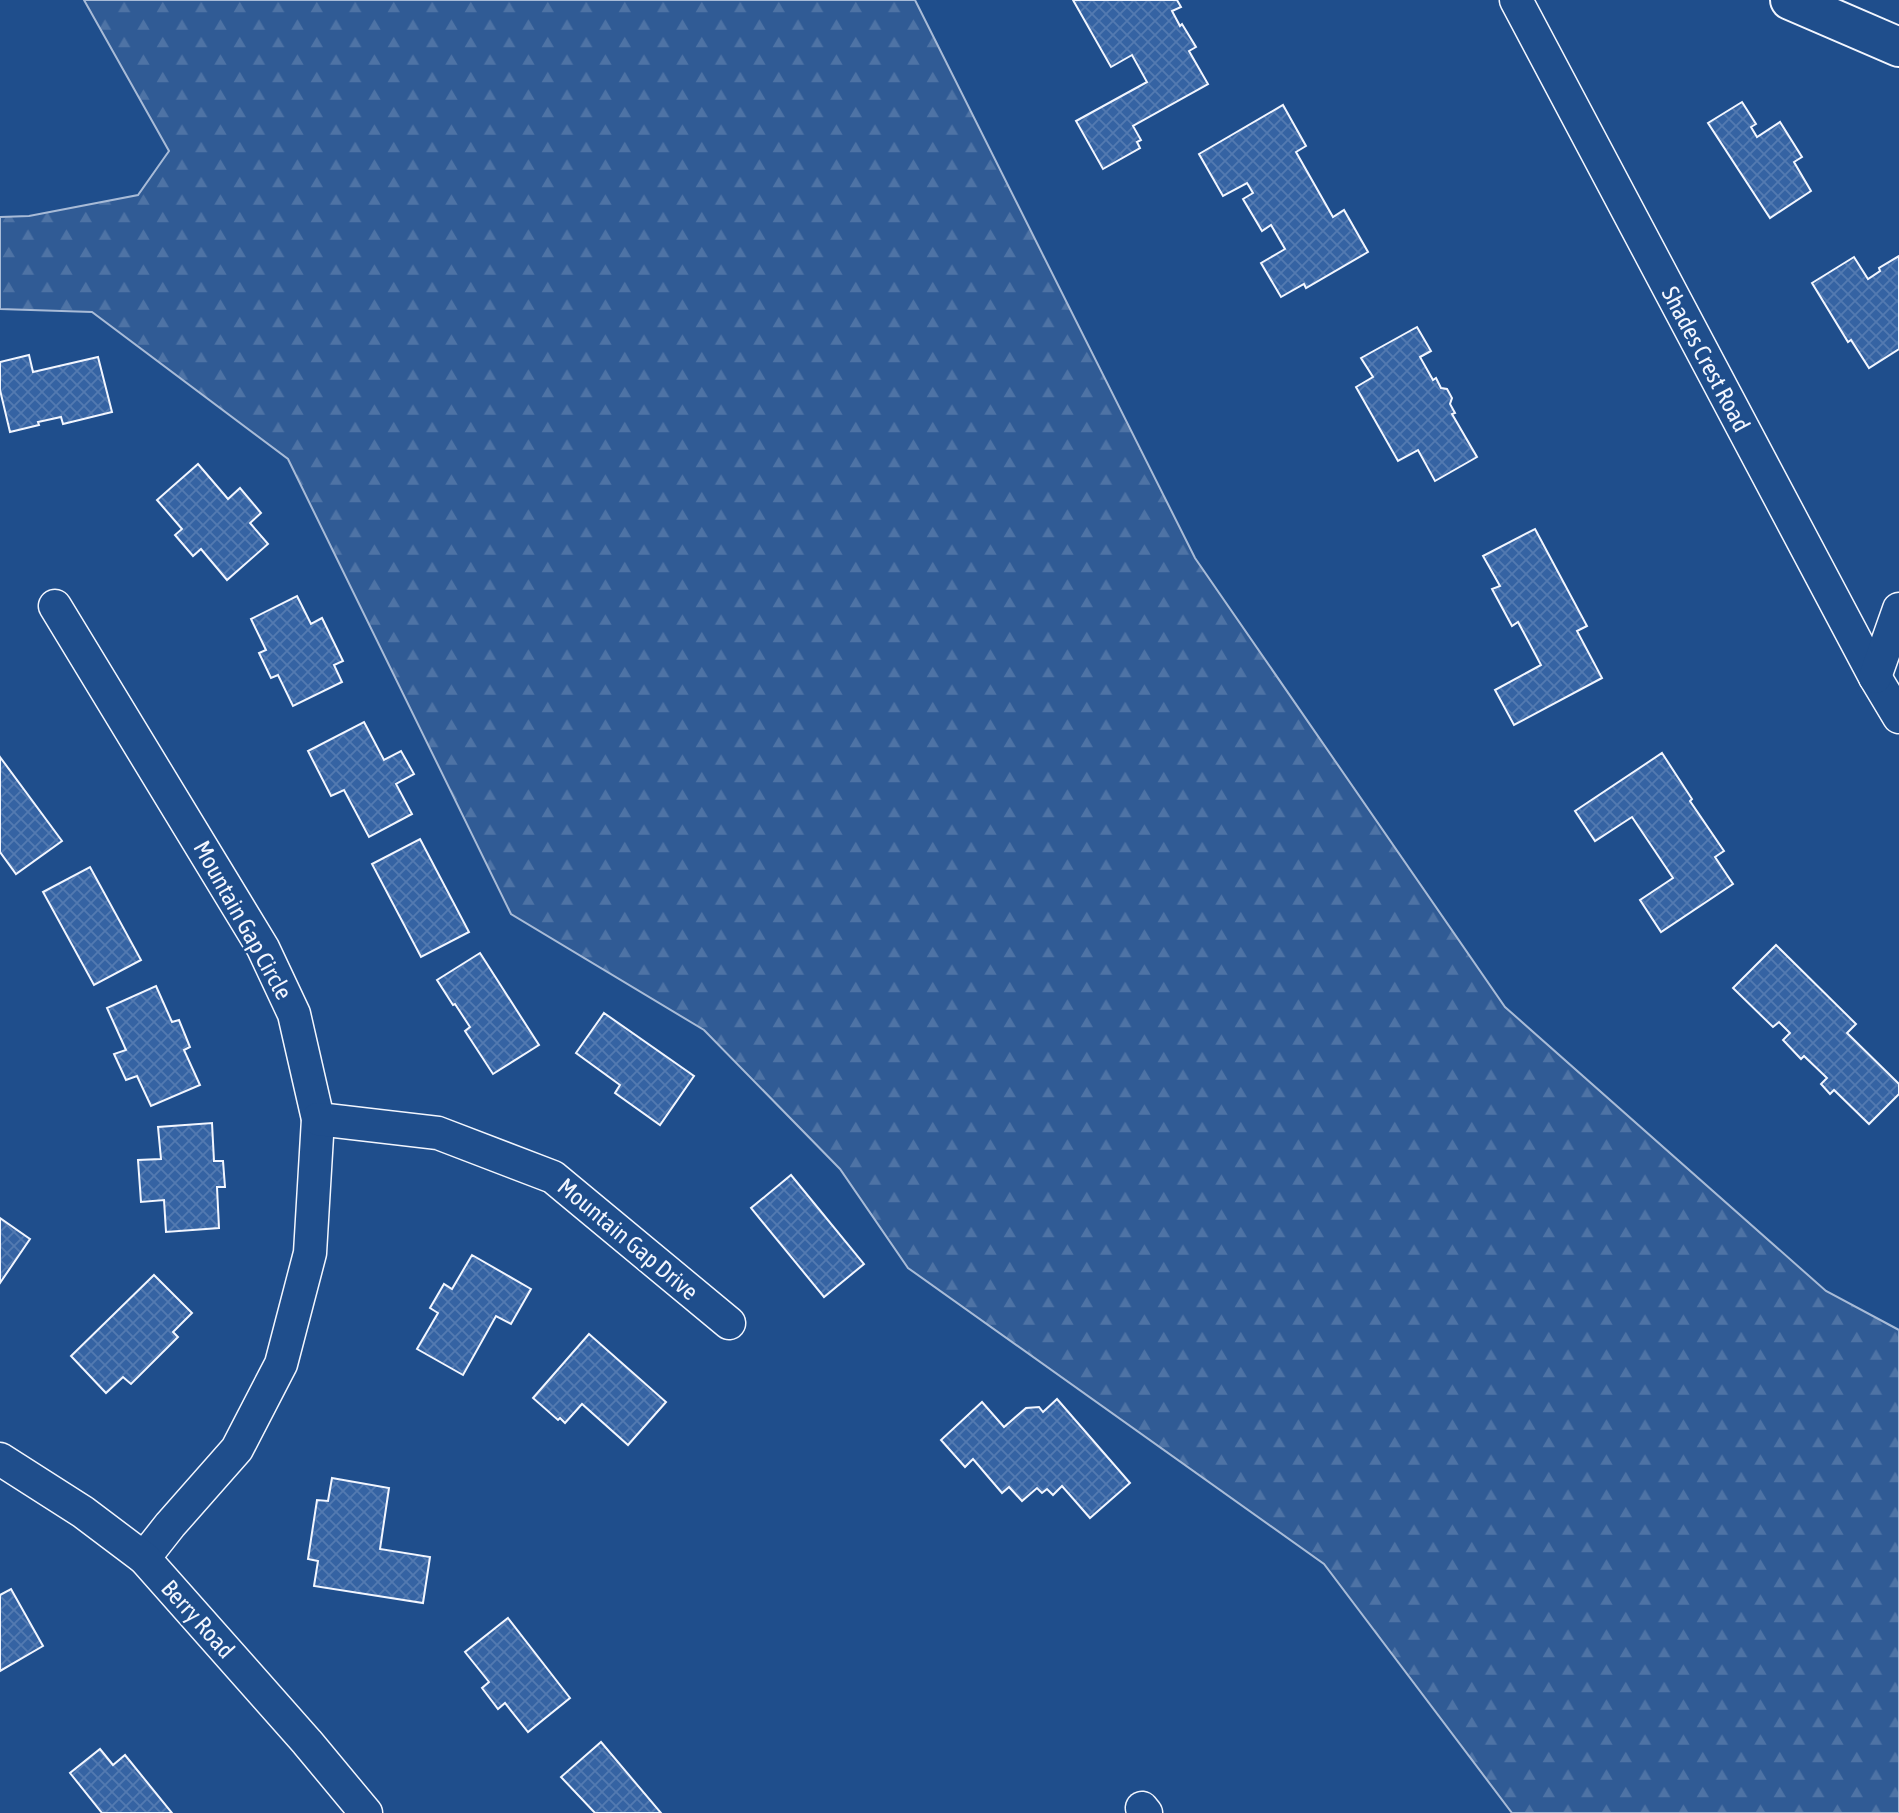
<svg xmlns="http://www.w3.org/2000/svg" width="1899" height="1813" font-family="'Asap Condensed',sans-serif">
<defs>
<pattern id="forest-firs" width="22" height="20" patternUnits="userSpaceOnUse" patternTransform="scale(1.75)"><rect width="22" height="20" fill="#305b95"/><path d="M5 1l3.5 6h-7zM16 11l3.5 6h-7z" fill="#4e73a5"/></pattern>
<pattern id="building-cross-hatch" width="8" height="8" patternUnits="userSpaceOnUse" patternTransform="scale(1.75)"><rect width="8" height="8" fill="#3563a3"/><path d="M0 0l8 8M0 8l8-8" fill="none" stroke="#537ab1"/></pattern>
</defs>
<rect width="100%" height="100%" fill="#1f4e8c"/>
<polygon fill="url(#forest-firs)" stroke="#a8bbd7" stroke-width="2" points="84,0 915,0 1195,558 1505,1007 1826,1291 1899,1330 1899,1813 1512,1813 1324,1564 908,1268 840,1169 704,1030 511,914 288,459 92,312 0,309 0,217 29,216 138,195 169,151"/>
<g fill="url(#building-cross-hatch)" stroke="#f2f6ff" stroke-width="2">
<polygon points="1073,0 1177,0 1181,7 1172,11 1180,26 1182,24 1196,47 1189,51 1208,84 1133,126 1141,140 1137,142 1140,148 1103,169 1076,121 1147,82 1132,55 1111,67"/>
<polygon points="1742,102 1756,124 1751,127 1757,137 1780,122 1802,157 1794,162 1811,191 1770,218 1708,123"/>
<polygon points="1283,105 1306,146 1296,152 1333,217 1344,210 1368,252 1306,288 1304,284 1281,297 1261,263 1285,249 1271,225 1262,231 1243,199 1253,193 1247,183 1223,196 1199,154"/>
<polygon points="1899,256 1899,349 1869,368 1851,340 1848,342 1812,283 1854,257 1868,279 1880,271 1879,268"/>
<polygon points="1417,327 1431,351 1420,357 1433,380 1436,378 1441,388 1447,389 1452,398 1450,404 1455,413 1452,414 1477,457 1435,481 1418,450 1398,461 1356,387 1373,377 1361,358"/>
<polygon points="29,355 33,372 98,357 112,412 63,424 61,417 38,422 39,425 10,432 0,390 0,362"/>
<polygon points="198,464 228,499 240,488 261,513 250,523 268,544 227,580 201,549 193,556 175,535 182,529 157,500"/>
<polygon points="1535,529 1587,626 1577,631 1602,678 1514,725 1495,690 1541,665 1518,622 1512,626 1492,589 1500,586 1483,556"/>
<polygon points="297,596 311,624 322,618 343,661 334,665 342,682 293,706 278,675 271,678 259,653 266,650 251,619"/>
<polygon points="364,722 384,760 401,751 414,774 396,784 412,814 369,837 344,790 331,796 308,751"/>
<polygon points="1662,753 1692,799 1690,801 1724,851 1715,857 1733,884 1661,932 1640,900 1673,878 1632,817 1595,841 1575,811"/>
<polygon points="0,757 62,841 16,874 0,852"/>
<polygon points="420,839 469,932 421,957 372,864"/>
<polygon points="90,867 141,960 94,985 43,892"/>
<polygon points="1776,945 1856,1024 1847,1033 1899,1084 1899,1094 1869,1124 1834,1090 1830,1094 1821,1084 1827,1078 1804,1056 1801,1059 1783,1040 1790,1033 1779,1022 1773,1027 1733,988"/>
<polygon points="480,953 539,1045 493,1074 465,1031 470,1027 455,1004 453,1005 437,980"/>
<polygon points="156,986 172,1022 179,1020 190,1047 184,1050 200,1085 151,1106 137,1076 126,1080 114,1054 126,1050 107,1008"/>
<polygon points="604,1013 694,1076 660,1125 615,1093 620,1085 576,1053"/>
<polygon points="212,1123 214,1161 223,1161 225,1187 217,1187 219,1228 166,1232 164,1200 141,1202 138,1160 161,1159 158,1127"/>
<polygon points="791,1175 864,1264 824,1297 751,1208"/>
<polygon points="0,1218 30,1239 0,1283"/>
<polygon points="472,1255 531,1289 511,1324 496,1316 463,1375 417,1349 438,1313 430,1308 444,1284 452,1289"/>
<polygon points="154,1275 192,1313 173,1332 178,1337 131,1384 123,1377 106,1393 71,1356"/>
<polygon points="589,1334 666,1402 628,1445 582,1404 565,1423 560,1418 558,1420 533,1398"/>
<polygon points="1057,1399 1130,1483 1090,1518 1062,1486 1053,1495 1047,1489 1042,1493 1037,1488 1022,1501 1009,1487 1002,1493 973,1459 965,1467 941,1440 982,1402 1004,1427 1026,1408 1039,1407 1043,1412"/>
<polygon points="332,1478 389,1488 380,1549 430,1557 423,1603 314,1586 318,1561 308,1559 317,1500 328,1501"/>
<polygon points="11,1589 43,1646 0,1671 0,1595"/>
<polygon points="508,1618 570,1698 528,1732 505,1703 498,1709 482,1688 489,1682 465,1652"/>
<polygon points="601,1742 661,1813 595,1813 561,1777"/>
<polygon points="100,1749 113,1765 125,1755 172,1813 102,1813 70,1773"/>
</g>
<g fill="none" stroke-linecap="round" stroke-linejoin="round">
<defs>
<g id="street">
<polyline points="1516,0 1875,677 1899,717"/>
<polyline points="55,606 263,948 294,1014 318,1119 310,1253 281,1364 237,1449 170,1525 144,1558"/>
<polyline points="1875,677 1899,609"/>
<polyline points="318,1119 438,1133 553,1177 729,1323"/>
<polyline points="0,1459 83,1512 144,1558 307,1742 366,1813"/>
<polyline points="1142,1808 1146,1813"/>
</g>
<polyline id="secondary" points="1790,0 1899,47"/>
</defs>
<use href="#street" stroke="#f2f6ff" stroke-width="35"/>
<use href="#secondary" stroke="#f2f6ff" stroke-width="42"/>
<use href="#street" stroke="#1f4e8c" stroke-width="32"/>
<use href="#secondary" stroke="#1f4e8c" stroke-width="38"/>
</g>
<g text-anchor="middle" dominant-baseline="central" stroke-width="5" stroke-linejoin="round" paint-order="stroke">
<g font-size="24" fill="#f2f6ff" stroke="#1f4e8c">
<text transform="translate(1706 359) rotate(62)">Shades Crest Road</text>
<text transform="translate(243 920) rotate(61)">Mountain Gap Circle</text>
<text transform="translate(628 1239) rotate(40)">Mountain Gap Drive</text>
<text transform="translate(198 1619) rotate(48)">Berry Road</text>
</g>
</g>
</svg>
